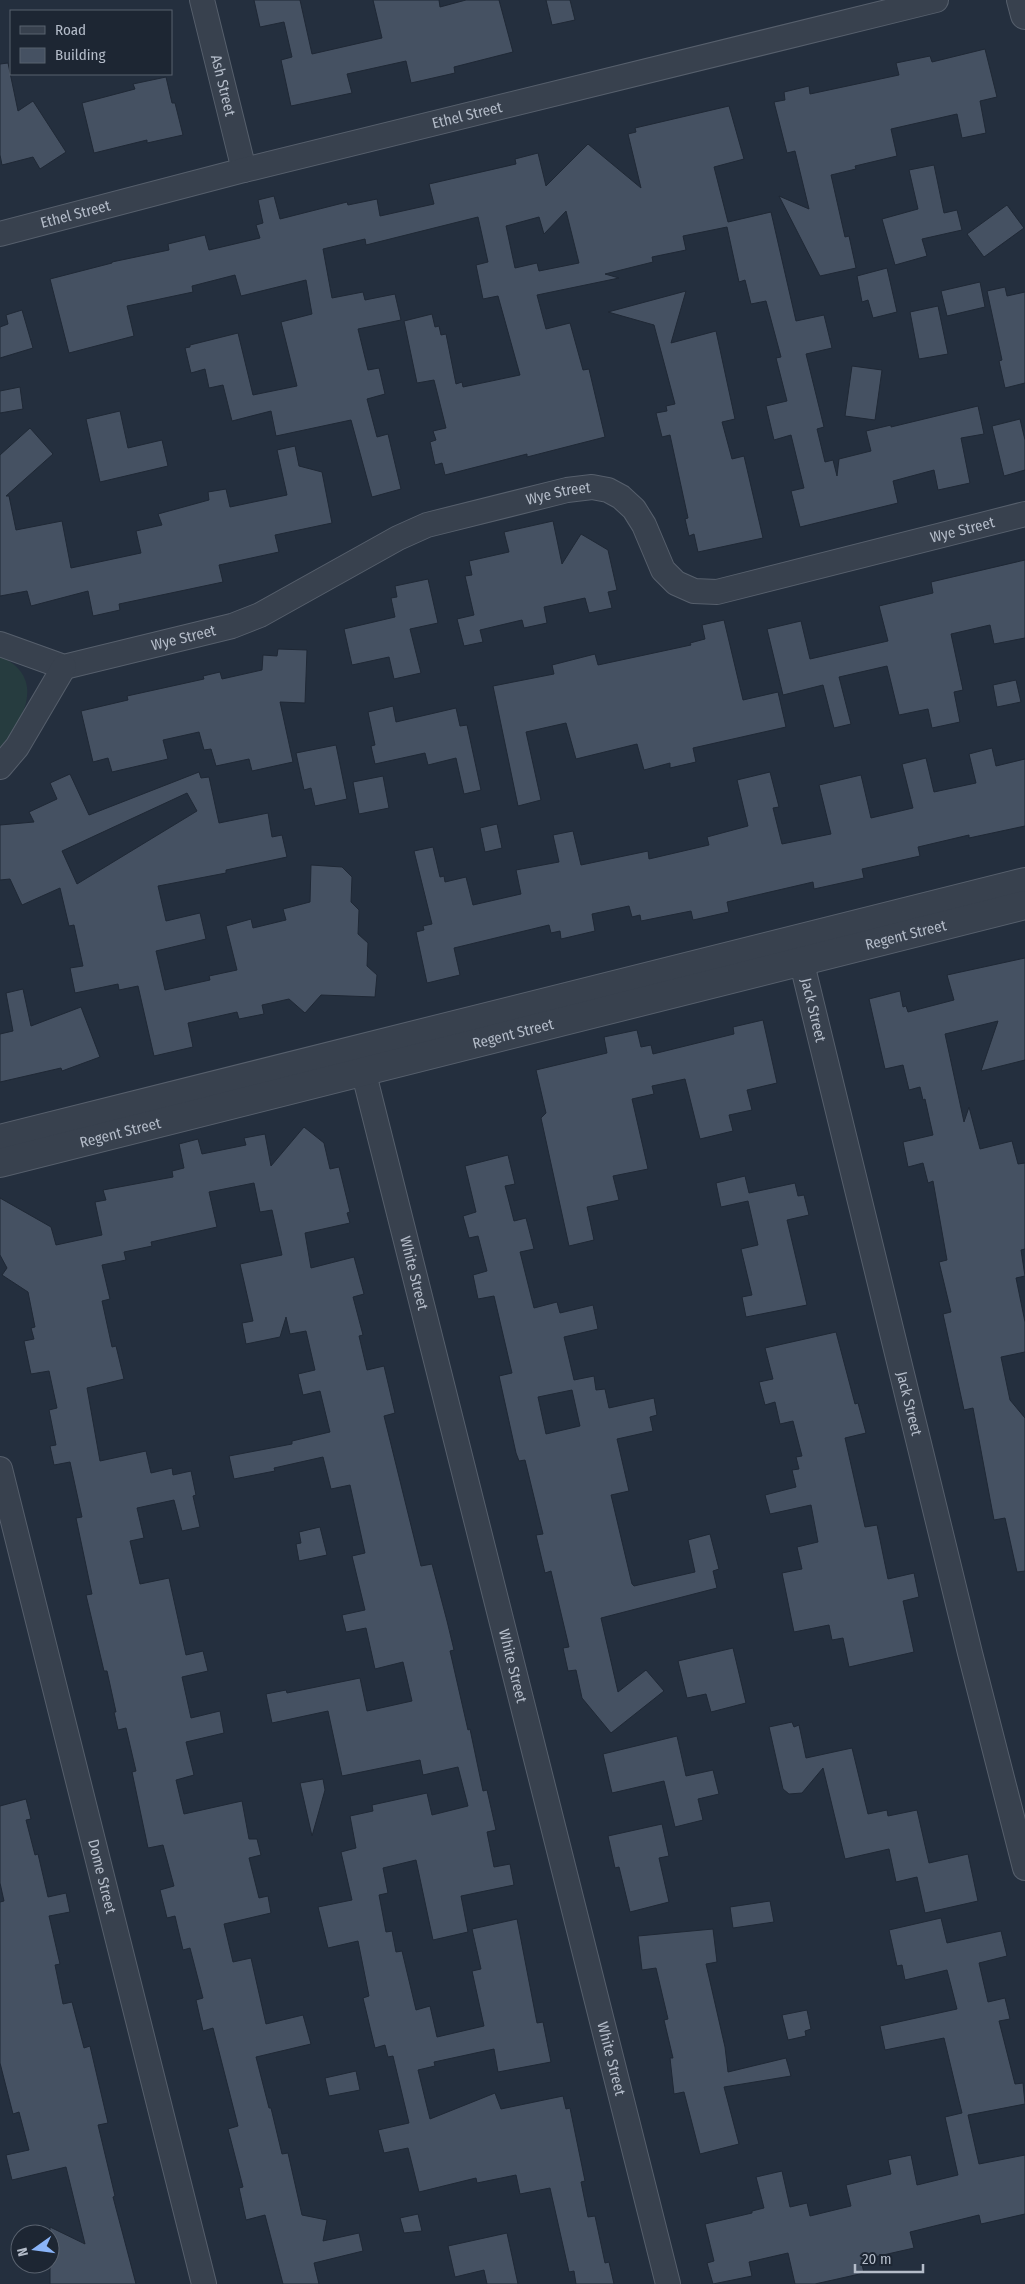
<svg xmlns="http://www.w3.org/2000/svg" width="1025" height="2284" font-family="'Fira Sans Condensed',sans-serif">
<rect width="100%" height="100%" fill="#242f3e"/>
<path fill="#263c3f" d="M0,656c47,22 24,63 0,92z"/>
<g fill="#455162" stroke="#1f2835" fill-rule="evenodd">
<polygon points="254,0 300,0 312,54 382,38 373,0 439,0 440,7 466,0 499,0 513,52 454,67 455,73 411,83 406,61 347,74 352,93 291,106 281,60 292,57 284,22 260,27"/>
<polygon points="546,0 570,0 575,20 552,25"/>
<polygon points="985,49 997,97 980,101 986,133 962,138 957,114 891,129 897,156 855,166 856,169 831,175 845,237 849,236 856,268 820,276 779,196 809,209 795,151 787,153 774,102 785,100 784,92 809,86 810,94 899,75 896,63 930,56 932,62"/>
<polygon points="8,63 18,111 33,101 66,152 40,169 33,157 2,165 0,155 0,64"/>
<polygon points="166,77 172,103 175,103 183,135 147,143 147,140 94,153 82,103 135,89 133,84"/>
<path d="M729,106l15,53 -30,8 14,55 43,-10 25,109 28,-6 8,33 -26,6 18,73 -7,2 8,33 8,-2 4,16 2,-17 32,-8 -5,-20 25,-6v2l87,-21 6,28 -23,4 9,45 -32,7 -4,-20 -41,11 5,22 -98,24 -9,-36 13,-3 -13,-53 -17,5 -8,-34 21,-5 -11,-43 5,-1 -15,-56 -15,3 -6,-24 -6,2 -12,-55 -44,9 3,14 -34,7 1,5 -48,12 14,4 -82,17 9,34 24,-6 13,47 6,-1 16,68 -78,20v-3l-82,21 -3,-12 -7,2 -5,-23 6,-2 -3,-9 13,-3 -12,-48 -17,3 -13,-62 28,-7 3,13 4,-1 2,9 5,-1 10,50 6,-2 1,5 57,-12 -22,-79 -15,3 -7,-34 12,-3 -10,-45 -112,28 -1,-6 -42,10 9,49 31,-6 2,8 30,-6 6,26 -43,9 10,41 11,-2 6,26 -18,5 10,38 11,-3 13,55 -29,8 -21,-77 -75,16 -5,-25 -39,10 -9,-36 -14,3 -4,-19 -14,4 -6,-25 5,-1v-2l48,-12 15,62 44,-9 -16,-64 31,-8 -6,-34 -65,16 -6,-21 -43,11 1,6 -66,14 7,30 -65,17 -19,-74 62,-16v-1l57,-12 -1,-6 37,-9 4,15 51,-12 -4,-13 7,-2 -5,-23 16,-4 6,23 67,-17 1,3 29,-6 3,17 54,-12 -5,-20 87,-20 -1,-5 23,-6 8,33 42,-42 53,44 -13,-54 8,-2 -1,-4zM566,211l13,52 -40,8 -2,-8 -22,5 -9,-42 33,-9 5,17z"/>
<polygon points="934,165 944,213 957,210 962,230 922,239 927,256 895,265 882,219 918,209 909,170"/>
<polygon points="1007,205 1024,228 984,257 967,234"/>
<polygon points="887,268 897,312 873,318 868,300 862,302 857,276"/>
<polygon points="980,282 985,307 947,316 941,291"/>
<polygon points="1005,287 1007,296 1025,292 1025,383 1005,388 999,361 1002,360 987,291"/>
<polygon points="686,291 671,343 716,331 735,419 722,422 732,459 744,456 763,538 698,552 694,534 689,536 685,519 688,518 670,435 662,437 656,413 667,411 666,406 675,404 654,325 608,312"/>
<polygon points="938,306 948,354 919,359 910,312"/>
<polygon points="22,310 33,348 0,358 0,327 8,324 6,315"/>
<polygon points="852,366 882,370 875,420 845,416"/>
<polygon points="20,387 23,409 0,413 0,391"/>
<polygon points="120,411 128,448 162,440 168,466 100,482 86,419"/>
<polygon points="1020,419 1025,440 1025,470 1004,476 992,426"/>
<polygon points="30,428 53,454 6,496 9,496 16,530 62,521 71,568 141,553 136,531 162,525 158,514 209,500 208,492 226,489 230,507 287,495 277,450 295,446 299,466 322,472 332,523 275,535 279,552 219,565 223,582 119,604 120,610 93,616 88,591 31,606 27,591 0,596 0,455"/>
<polygon points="553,521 562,564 581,534 608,550 617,590 608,592 612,608 589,613 585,598 544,607 547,623 524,628 522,620 480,630 483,642 464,646 457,619 474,615 465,576 472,575 469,561 509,552 504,532"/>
<polygon points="1025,560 1025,638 994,644 990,625 951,634 963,690 954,692 960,722 932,728 928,709 899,715 887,666 839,677 851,724 834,728 823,685 783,695 767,629 801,621 810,659 888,641 879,606 933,593 931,582"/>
<polygon points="428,579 438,623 410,629 421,673 394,679 389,657 352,665 344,629 395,617 391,598 397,597 395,586"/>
<polygon points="724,620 743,700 778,692 786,727 693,748 696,762 670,768 670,763 644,770 637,744 576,759 566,723 526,732 541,800 518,806 493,686 554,674 552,665 595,654 598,665 691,645 690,643 705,639 702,625"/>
<polygon points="278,649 307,650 305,703 280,702 293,762 252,771 249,759 216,766 211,749 204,750 199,732 163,740 168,759 112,772 108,758 93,762 81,711 128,700 127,696 204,679 203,676 220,672 222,679 262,670 263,655 277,656"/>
<polygon points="1016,680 1021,702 997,707 993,685"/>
<polygon points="393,706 396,722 456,708 460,726 467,725 481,790 464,794 456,758 428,765 425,753 375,764 371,746 375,745 368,712"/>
<polygon points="336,745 347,799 315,806 311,788 304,790 296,753"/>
<polygon points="992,748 996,766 1025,759 1025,826 969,838 969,835 918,847 920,856 862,869 864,878 814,889 813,882 727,902 729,912 693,920 691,911 641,921 640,915 632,917 629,906 592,914 595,931 561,939 560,931 551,933 549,925 454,948 460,975 427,983 416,932 424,930 423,926 432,924 414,851 433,847 440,877 444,876 445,882 466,877 473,905 521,894 516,870 559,862 553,835 573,831 581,865 648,851 649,859 709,845 707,837 748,826 737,780 770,772 779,807 773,808 782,844 831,834 819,785 861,775 871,818 913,808 902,764 926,758 934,792 976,783 969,754"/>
<path d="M199,772l2,6 8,-1 10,46 49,-10 4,24 10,-2 5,22 -61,13v3l-68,13 8,35 34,-8 6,26 -50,12 9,39 45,-10 -1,-4 28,-6 -11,-44 25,-7 2,9 33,-8 -3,-11 27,-7 1,-37 31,2 10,10 -1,25 8,8 -1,24 10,9 -1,23 10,9 -2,22 -54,-2 -16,18 -16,-14 -27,6 2,9 -25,5 -2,-7 -49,11 5,24 -39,9 -16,-70 -19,4 -1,-6 -43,9 -5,-25 13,-2 -9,-41 -5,1 -9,-38 -38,17 -12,-26 -10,1v-55l34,-3 -5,-10 28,-13 -7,-16 20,-9 19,41zM187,793l10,18 -120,73 -15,-33z"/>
<polygon points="383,776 389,808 359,814 353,782"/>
<polygon points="497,824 502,848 485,852 480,828"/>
<polygon points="1025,958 1025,1060 981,1071 998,1021 945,1034 964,1122 969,1107 980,1149 1012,1141 1018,1164 1025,1163 1025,1249 1021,1250 1025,1276 1016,1278 1025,1322 1025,1352 1001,1357 1010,1400 1025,1418 1025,1571 1017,1572 1005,1518 994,1520 973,1408 964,1410 943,1314 951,1312 939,1262 947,1260 933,1181 928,1183 923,1163 908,1167 903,1142 933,1135 925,1099 923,1100 920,1087 909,1090 903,1065 885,1069 869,999 900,991 903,1007 906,1006 908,1012 954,1000 947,975"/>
<polygon points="23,989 31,1026 81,1007 100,1057 62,1071 61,1068 0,1082 0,1034 13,1031 6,993"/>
<polygon points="763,1020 777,1083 747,1090 752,1110 729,1115 733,1131 700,1139 685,1079 652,1086 654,1094 632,1099 648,1169 613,1176 619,1200 587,1207 594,1240 569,1246 541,1118 546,1113 536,1070 607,1053 604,1037 637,1030 641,1047 651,1045 653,1054 734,1034 733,1027"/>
<polygon points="304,1127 324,1143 330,1169 339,1167 350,1212 347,1213 350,1223 305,1233 311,1268 354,1257 364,1294 353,1297 363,1335 359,1336 367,1370 384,1366 395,1413 384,1416 421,1566 432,1564 447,1621 454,1650 450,1651 468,1730 470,1729 483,1791 487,1790 496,1830 487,1832 494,1867 510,1864 514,1885 461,1896 468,1932 433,1940 416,1860 383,1868 388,1893 379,1895 386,1932 392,1931 396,1952 402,1951 416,2010 430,2006 437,2037 484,2026 472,1971 481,1969 472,1929 517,1919 537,2023 543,2022 551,2062 498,2072 494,2049 434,2062 435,2066 418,2070 430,2119 495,2093 501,2109 563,2096 566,2109 570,2108 585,2181 581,2182 588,2217 595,2216 605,2263 609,2262 614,2284 576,2284 574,2271 569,2272 550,2188 520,2194 516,2175 477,2183 476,2178 419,2192 408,2148 384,2153 378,2130 409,2123 393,2056 388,2057 385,2045 375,2048 363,1998 369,1996 358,1941 328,1948 318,1907 352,1900 341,1852 356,1848 350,1816 373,1811 372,1805 427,1793 432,1815 468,1806 458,1767 423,1775 420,1760 342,1776 328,1711 272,1723 266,1694 286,1690 287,1693 360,1678 367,1711 412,1701 403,1662 375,1669 366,1628 346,1632 342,1615 365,1610 352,1556 365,1553 350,1485 331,1489 323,1457 274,1468 275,1471 234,1479 229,1456 292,1444 292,1441 330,1432 320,1391 303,1395 298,1374 315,1370 306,1331 290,1334 286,1317 280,1337 246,1344 242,1323 253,1321 240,1264 282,1255 272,1210 260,1212 254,1183 209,1192 217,1227 151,1242 152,1246 124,1252 126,1260 102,1265 110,1299 102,1301 112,1347 116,1346 124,1379 87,1388 100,1461 146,1451 151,1473 172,1468 173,1475 191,1471 196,1495 193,1496 200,1527 182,1531 174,1500 137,1508 144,1538 130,1541 140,1584 169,1578 186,1655 203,1651 208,1671 182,1677 191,1718 220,1711 224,1733 186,1742 194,1775 176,1780 184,1814 242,1801 249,1839 257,1839 261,1855 249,1858 259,1898 268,1896 271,1913 224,1924 233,1962 251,1958 266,2024 303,2015 311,2044 256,2057 269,2108 271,2108 282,2154 288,2153 302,2215 327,2220 323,2241 359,2233 363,2251 314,2263 319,2284 283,2284 265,2215 246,2220 239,2188 243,2187 228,2129 238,2126 213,2028 203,2031 196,2000 203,1998 190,1948 183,1950 175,1916 167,1918 160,1890 174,1886 163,1845 148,1848 132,1772 136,1771 126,1728 118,1730 114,1712 116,1712 107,1671 104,1671 86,1595 92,1594 76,1518 82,1517 70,1462 54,1465 50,1446 56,1445 49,1410 57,1408 49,1371 31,1374 24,1341 34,1339 31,1328 35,1327 28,1292 2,1275 7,1268 0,1255 0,1198 51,1227 56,1245 102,1235 95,1202 106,1200 103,1190 173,1177 172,1171 184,1168 179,1144 198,1139 202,1154 246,1145 244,1138 265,1134 271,1166"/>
<path d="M508,1155l7,29 -10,2 9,35 12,-3 8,31 -14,3 14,56 23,-6 3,11 33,-8 5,24 -34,8 10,43 20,-4 2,14 9,-1 4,19 45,-10 3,17 -7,2 3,14 -36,8 12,52 -18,4 21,89 2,2 61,-14 -7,-32 22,-6 9,35 -6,2 4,17 -116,30 17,74 28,-22 18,21 -53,42 -29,-35 -6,-28 -8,1 -5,-23 6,-1 -18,-76 -6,2 -9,-38 7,-1 -18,-74 -6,1 -3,-8 -17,-77 13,-3 -18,-77 -16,3 -5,-24 14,-4 -9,-35 -9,2 -6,-22 13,-4 -11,-46zM572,1390l8,36 -34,8 -8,-37z"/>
<polygon points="745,1176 749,1193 795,1183 798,1196 804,1195 809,1215 787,1220 807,1305 746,1317 742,1297 752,1295 741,1249 758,1245 748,1201 721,1207 716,1183"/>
<polygon points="836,1332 855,1404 858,1403 866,1433 845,1438 865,1527 877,1525 888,1579 914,1573 919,1597 903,1601 914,1652 849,1667 843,1638 832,1640 829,1625 794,1632 782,1573 802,1569 797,1547 818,1542 811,1505 770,1514 765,1495 796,1487 792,1470 799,1469 796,1457 802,1456 793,1421 780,1424 775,1402 765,1405 759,1382 773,1379 765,1348"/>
<polygon points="320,1527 327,1555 299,1561 296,1544 301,1543 299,1532"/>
<polygon points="733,1648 746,1703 711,1712 706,1694 687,1698 678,1661"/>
<polygon points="792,1722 794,1727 799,1725 806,1758 852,1748 868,1814 887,1810 888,1816 917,1810 929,1863 968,1854 978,1901 925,1913 917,1877 896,1882 889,1849 845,1859 823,1768 802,1793 789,1794 783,1789 769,1727"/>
<polygon points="677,1736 686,1776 713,1770 719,1794 698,1799 703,1820 675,1827 664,1781 612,1793 603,1754"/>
<polygon points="323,1779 325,1790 312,1836 300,1783"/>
<polygon points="26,1799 31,1819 26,1820 35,1855 38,1854 48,1897 66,1893 70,1912 49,1916 60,1964 55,1965 63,2004 72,2002 84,2048 90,2046 108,2123 98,2125 115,2196 113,2197 136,2284 50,2284 50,2227 85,2244 66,2167 12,2180 6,2155 29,2150 19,2112 13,2114 0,2063 0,1902 4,1901 0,1883 0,1806"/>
<polygon points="662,1824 669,1856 659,1858 669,1902 630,1912 619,1867 615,1868 608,1836"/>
<polygon points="770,1901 774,1922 733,1928 730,1907"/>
<polygon points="941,1918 947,1943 1001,1931 1007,1956 979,1963 988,2002 1005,1998 1010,2019 999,2021 1015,2084 1023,2083 1025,2104 968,2115 979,2164 1025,2155 1025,2214 981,2224 979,2215 910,2232 914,2248 861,2260 864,2273 815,2284 795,2284 788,2253 749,2262 752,2276 713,2284 707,2263 714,2261 705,2224 752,2213 752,2211 764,2208 756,2177 782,2171 790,2207 807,2203 810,2216 851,2206 846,2185 891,2174 888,2160 911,2155 917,2185 958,2175 945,2117 962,2113 944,2038 885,2050 880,2026 957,2009 947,1970 905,1980 902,1965 897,1966 889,1930"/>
<polygon points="713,1929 717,1962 706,1964 725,2047 728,2072 786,2058 791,2076 724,2087 739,2144 700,2154 684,2092 674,2094 670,2058 673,2058 664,2020 668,2019 656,1968 642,1970 638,1936"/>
<polygon points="807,2010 811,2029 805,2031 806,2036 788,2040 782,2015"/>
<polygon points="356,2071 360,2090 329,2096 325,2078"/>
<polygon points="418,2214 422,2231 404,2233 400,2218"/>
<polygon points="507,2233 518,2284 487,2284 484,2270 455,2277 448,2246"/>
</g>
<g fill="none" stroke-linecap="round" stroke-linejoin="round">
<defs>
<g id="minor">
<path id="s1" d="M202,0l42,170"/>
<path id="s2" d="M0,234l244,-64 692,-170"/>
<path id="s3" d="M0,644l64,23 168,-41 28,-11 138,-77 29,-13 140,-35 25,-3 16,3 13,7 13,12 10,16 19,45 13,13 18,8 23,1 308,-78"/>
<polyline points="0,767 17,747 64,667"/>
<path id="s4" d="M797,943l173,710 55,215"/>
<path id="s5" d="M359,1054l309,1230"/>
<path id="s6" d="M0,1469l204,815"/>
</g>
<g id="tertiary">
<polyline points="1021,0 1025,15"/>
<polyline points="0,1139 1025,882"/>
<path id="s7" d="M0,1163l1025,-258"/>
</g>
</defs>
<use href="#minor" stroke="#565f6c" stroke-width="26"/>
<use href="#tertiary" stroke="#565f6c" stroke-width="30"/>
<use href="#minor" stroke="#38414e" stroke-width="24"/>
<use href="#tertiary" stroke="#38414e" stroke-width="28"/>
</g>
<g text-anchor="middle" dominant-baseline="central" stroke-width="5" stroke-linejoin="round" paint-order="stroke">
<g font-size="15" fill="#b4bcc9" stroke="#1d2633">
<text stroke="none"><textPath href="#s1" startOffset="88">Ash Street</textPath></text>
<text stroke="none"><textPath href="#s2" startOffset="482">Ethel Street</textPath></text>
<text stroke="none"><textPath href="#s2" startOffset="78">Ethel Street</textPath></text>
<text stroke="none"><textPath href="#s3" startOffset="596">Wye Street</textPath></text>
<text stroke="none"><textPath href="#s3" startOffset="1061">Wye Street</textPath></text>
<text stroke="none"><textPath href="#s3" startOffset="191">Wye Street</textPath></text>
<text stroke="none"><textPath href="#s7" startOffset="934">Regent Street</textPath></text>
<text stroke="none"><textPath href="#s4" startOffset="69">Jack Street</textPath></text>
<text stroke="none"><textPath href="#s7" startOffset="529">Regent Street</textPath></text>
<text stroke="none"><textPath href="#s7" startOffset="124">Regent Street</textPath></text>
<text stroke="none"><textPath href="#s5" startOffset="226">White Street</textPath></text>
<text stroke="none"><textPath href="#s4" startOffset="474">Jack Street</textPath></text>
<text stroke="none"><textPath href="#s5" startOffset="631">White Street</textPath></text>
<text stroke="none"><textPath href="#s6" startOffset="420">Dome Street</textPath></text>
<text stroke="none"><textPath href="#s5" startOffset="1036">White Street</textPath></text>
</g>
</g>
<rect x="10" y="10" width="162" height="65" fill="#1d2633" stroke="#59626f"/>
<rect x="20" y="26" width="25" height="8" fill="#38414e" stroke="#59626f"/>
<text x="55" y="35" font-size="15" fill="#b4bcc9">Road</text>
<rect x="20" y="48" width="25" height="15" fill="#455162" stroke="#59626f"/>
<text x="55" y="60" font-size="15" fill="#b4bcc9">Building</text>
<g transform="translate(35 2249) rotate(256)"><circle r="24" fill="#1d2633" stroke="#59626f"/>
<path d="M0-4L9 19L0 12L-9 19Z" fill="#8ab4f8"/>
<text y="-8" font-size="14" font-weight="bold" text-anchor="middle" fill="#b4bcc9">N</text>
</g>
<path d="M855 2264v8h68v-8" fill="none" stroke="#b4bcc9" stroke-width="2.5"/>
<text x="862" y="2264" font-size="15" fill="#b4bcc9" stroke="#1d2633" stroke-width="4" paint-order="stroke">20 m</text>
</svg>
